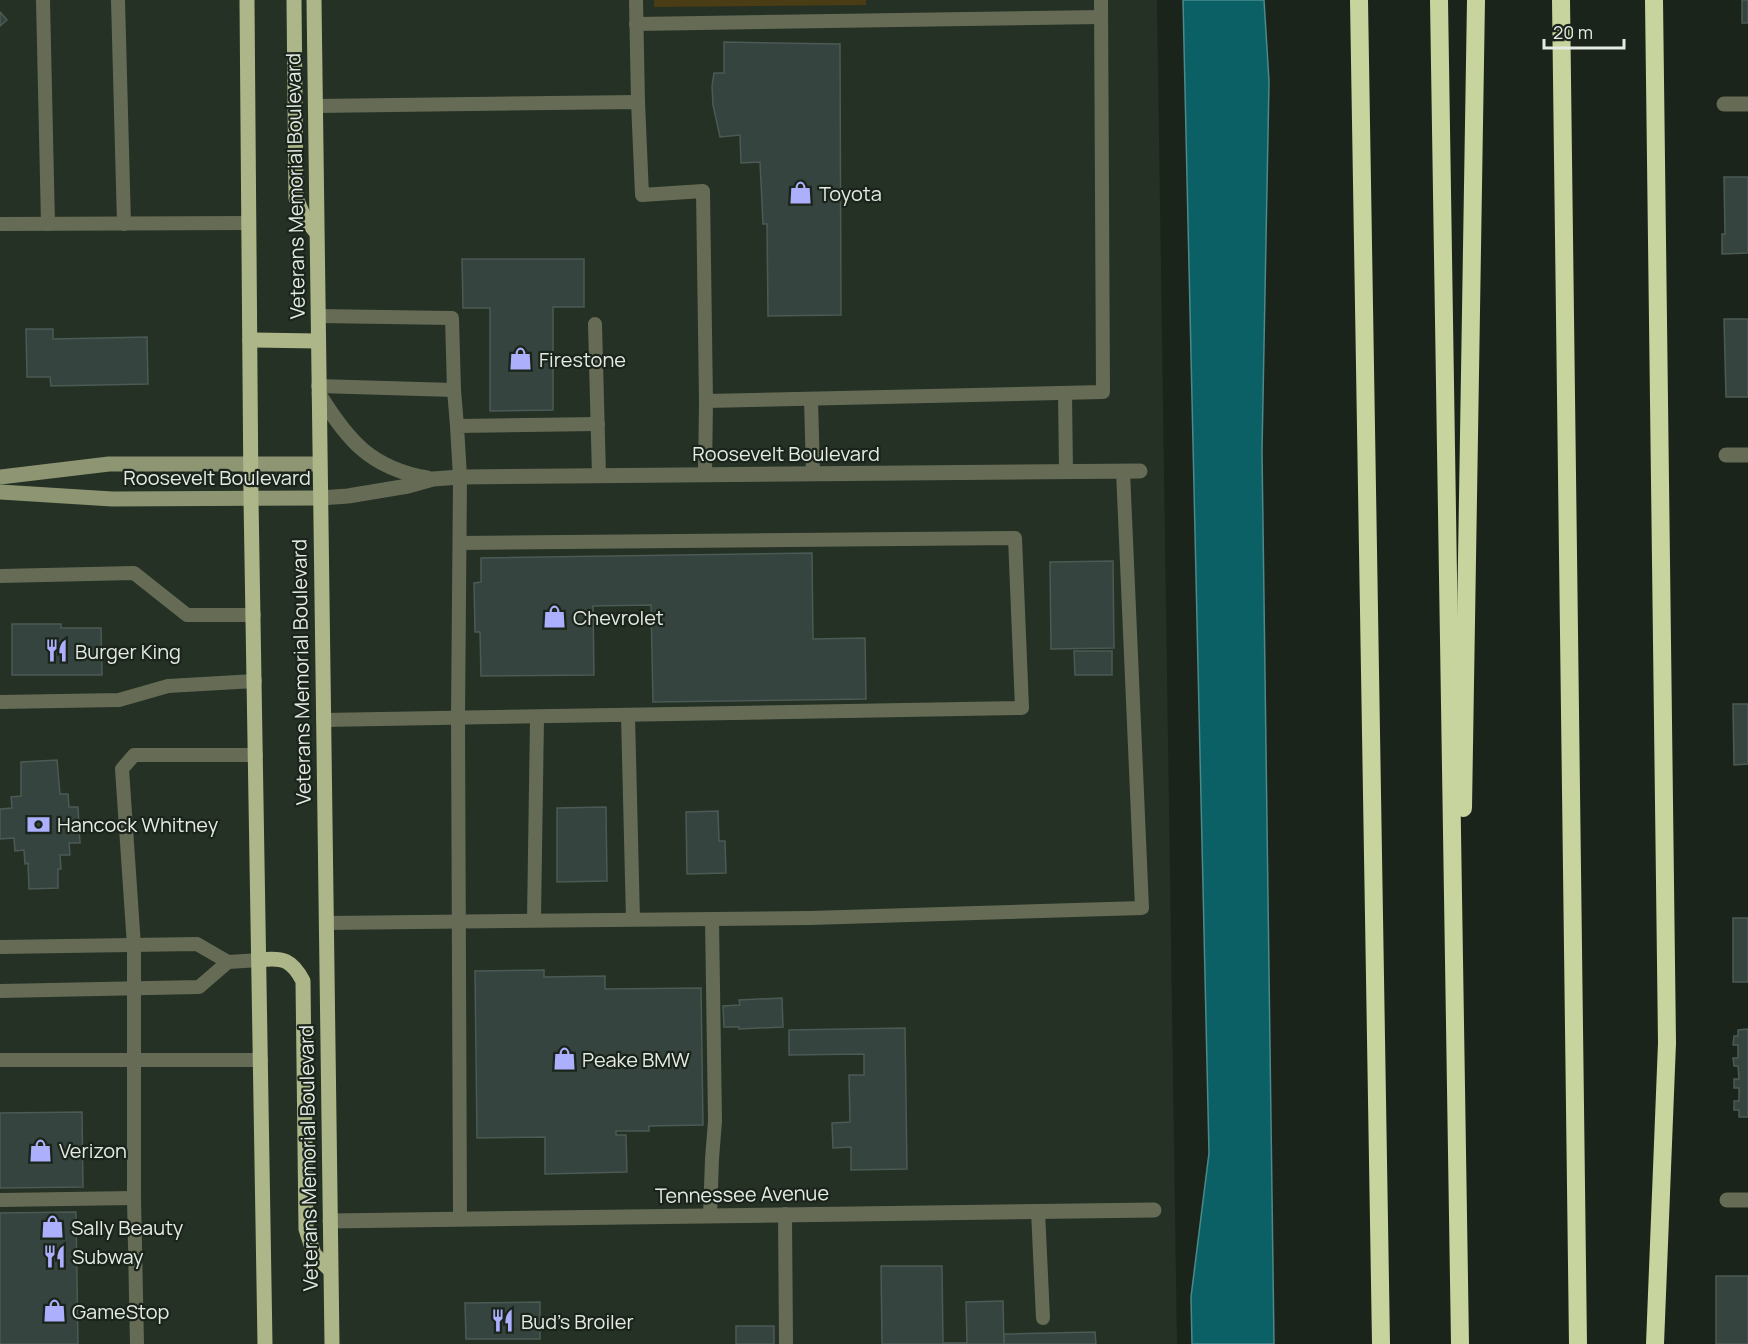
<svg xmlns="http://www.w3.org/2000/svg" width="1748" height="1344" font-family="Manrope,sans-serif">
<rect width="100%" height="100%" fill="#1b241b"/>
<polygon fill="#243124" points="0,0 1157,0 1177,1344 0,1344"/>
<polygon fill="#4a3c14" points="654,0 866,0 866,5 654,7"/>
<polygon fill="#0a6064" stroke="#4b898a" stroke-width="1.5" points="1183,0 1264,0 1269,81 1262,451 1274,1344 1192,1344 1191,1297 1209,1153"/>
<g fill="#35443f" stroke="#4b5a54" stroke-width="1.5">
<rect x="1742" y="0" width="6" height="23"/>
<polygon points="0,12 7,20 0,26"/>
<polygon points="724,42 840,44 841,315 768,316 767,224 763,224 760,162 741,163 740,135 720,137 713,105 712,86 714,73 724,73"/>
<polygon points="1724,177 1748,177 1748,253 1722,254 1722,234 1725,234"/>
<polygon points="462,259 584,259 584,307 553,307 553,410 490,411 490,308 463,308"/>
<polygon points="1724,319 1748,319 1748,397 1726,397"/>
<polygon points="26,329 53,329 53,339 147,337 148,384 51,386 50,377 27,377"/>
<polygon points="812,553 813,639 865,638 866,699 653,702 651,605 593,606 594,675 481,676 480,632 475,632 474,583 481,582 481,558"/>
<polygon points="1113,561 1114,648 1051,649 1050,562"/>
<polygon points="12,624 61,624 61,628 101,628 102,675 12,675"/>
<polygon points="1074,651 1112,651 1112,675 1075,675"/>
<polygon points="1733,704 1748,704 1748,764 1734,765"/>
<polygon points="57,760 60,794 68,794 69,807 78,807 80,843 69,843 70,855 60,855 61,869 58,869 58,888 29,889 28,863 25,864 24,850 15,851 14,838 0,839 0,809 12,808 11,797 21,796 21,762"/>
<polygon points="606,807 607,881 557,882 557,808"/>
<polygon points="718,811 719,841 725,841 726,873 687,874 686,812"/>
<rect x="1733" y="918" width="15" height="64"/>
<polygon points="544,970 544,977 605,976 605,989 701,988 703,1125 649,1126 649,1131 616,1131 616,1135 626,1135 627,1172 545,1174 545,1137 477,1138 475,971"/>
<polygon points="782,998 783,1027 739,1029 739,1027 724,1027 723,1006 740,1005 739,1000"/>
<polygon points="905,1028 907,1169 851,1170 851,1147 833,1148 832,1123 850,1122 849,1075 864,1075 864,1054 789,1055 789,1030"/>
<polygon points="1748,1029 1748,1117 1739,1117 1739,1110 1734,1110 1734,1101 1739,1101 1739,1088 1734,1088 1734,1079 1739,1079 1738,1066 1734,1066 1733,1058 1738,1058 1738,1045 1733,1045 1734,1036 1738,1036 1738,1030"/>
<polygon points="82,1112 83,1187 0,1188 0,1113"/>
<polygon points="76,1212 78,1344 0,1344 0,1213"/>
<polygon points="881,1266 942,1266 943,1343 967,1343 966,1302 1003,1301 1004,1344 882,1344"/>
<rect x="1716" y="1276" width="32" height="68"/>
<polygon points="540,1302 540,1339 466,1339 465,1303"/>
<rect x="736" y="1326" width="38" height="18"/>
<polygon points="1095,1332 1096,1344 1004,1344 1004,1334"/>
</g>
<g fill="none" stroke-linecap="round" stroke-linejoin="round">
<g stroke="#666b56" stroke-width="14">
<polyline points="43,0 48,224"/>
<polyline points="118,0 124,224"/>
<polyline points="636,0 638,102"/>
<polyline points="636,24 1101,17"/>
<polyline points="315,106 638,102 642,195 703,191 706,401 1103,392 1101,0"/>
<polyline points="0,224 249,223"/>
<polyline points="318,316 452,318 454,390 318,386"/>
<polyline points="595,324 599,476"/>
<polyline points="454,390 457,426"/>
<polyline points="1065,393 1066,472"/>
<polyline points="811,399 813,474"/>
<polyline points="705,475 706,401"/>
<polyline points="0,576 134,573 187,615 254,615"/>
<polyline points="0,702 119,700 168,686 255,681"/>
<polyline points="628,716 633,919"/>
<polyline points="323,720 1022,708 1015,538 460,543"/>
<polyline points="534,920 537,718"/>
<polyline points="326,923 810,918 1142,908 1123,471"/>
<polyline points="0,947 197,944 228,962 260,960"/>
<polyline points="0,991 199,987 228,962"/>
<polyline points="0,1060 261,1060"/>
<polyline points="0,1200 134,1198"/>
<polyline points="1038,1211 1043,1318"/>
<polyline points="785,1214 786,1344"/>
<polyline points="710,1216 712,1159 715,1121 712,919"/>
<polyline points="460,1219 458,719 460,477 457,426 598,424"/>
<polyline points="137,1344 134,1198 134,946 122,769 134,755 256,755"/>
</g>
<g stroke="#666b56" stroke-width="15">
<polyline points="1724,104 1748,104"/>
<path d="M319,394c29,47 52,74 108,84"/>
<polyline points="1726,455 1748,455"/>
<polyline points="320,498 348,496 408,486 433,479 460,477 1140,471"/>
<polyline points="1727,1200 1748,1200"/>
<polyline points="330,1221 1154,1210"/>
</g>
<g stroke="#8e9573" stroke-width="15">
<polyline points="0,477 109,464 319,464"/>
<polyline points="0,492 112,499 320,498"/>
</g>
<g stroke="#adb689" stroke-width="15">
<polyline points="247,0 251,499 265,1344"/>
<polyline points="294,0 296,198 304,217 316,232"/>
<polyline points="314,0 332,1344"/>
<polyline points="250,340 317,341"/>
<path d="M260,960c23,-3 32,0 43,21l3,248 8,25 16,16"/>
</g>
<g stroke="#c8d49d" stroke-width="18">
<polyline points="1359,0 1381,1344"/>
<polyline points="1439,0 1460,1344"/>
<polyline points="1561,0 1578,1344"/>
<polyline points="1654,0 1667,1043 1655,1344"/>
<polyline points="1463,808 1476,0"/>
</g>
</g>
<defs>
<symbol id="shop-bare" viewBox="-9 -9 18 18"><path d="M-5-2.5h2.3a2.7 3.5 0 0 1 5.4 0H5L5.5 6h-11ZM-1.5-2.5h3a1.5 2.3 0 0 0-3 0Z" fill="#acaffb" stroke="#1b241b" stroke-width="2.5" paint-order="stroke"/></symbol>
<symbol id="restaurant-bare" viewBox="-9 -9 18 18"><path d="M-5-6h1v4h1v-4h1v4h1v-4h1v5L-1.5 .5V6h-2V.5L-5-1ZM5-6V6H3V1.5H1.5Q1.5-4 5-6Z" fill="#acaffb" stroke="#1b241b" stroke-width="2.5" paint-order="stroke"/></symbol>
<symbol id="bank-bare" viewBox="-9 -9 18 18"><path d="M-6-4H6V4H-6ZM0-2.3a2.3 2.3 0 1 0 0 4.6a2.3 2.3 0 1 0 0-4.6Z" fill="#acaffb" stroke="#1b241b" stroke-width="2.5" paint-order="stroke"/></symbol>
</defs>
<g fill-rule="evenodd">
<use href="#shop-bare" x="784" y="176" width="33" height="33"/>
<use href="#shop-bare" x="504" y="342" width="33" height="33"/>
<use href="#shop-bare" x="538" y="600" width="33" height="33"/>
<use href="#restaurant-bare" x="40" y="634" width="33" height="33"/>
<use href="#bank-bare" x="22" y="808" width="33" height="33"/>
<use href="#shop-bare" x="548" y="1042" width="33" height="33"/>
<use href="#shop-bare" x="24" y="1134" width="33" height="33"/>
<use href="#shop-bare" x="36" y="1210" width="33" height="33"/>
<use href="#restaurant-bare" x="38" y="1240" width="33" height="33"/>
<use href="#shop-bare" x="38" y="1294" width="33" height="33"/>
<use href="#restaurant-bare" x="486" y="1304" width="33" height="33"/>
</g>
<g text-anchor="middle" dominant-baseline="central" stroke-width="4.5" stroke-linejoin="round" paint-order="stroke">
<g font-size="20" fill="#e4eae4" stroke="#1b241b">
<text transform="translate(295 186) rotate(-91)">Veterans Memorial Boulevard</text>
<text x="786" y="453">Roosevelt Boulevard</text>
<text x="217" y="477">Roosevelt Boulevard</text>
<text transform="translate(301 672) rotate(-91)">Veterans Memorial Boulevard</text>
<text transform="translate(308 1158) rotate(-91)">Veterans Memorial Boulevard</text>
<text transform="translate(742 1194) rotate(-1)">Tennessee Avenue</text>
</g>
<g font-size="20" fill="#e4eae4" stroke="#1b241b" text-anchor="start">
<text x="819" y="193">Toyota</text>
<text x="539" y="359">Firestone</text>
<text x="573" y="617">Chevrolet</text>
<text x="75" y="651">Burger King</text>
<text x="57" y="824">Hancock Whitney</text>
<text x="582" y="1059">Peake BMW</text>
<text x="59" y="1150">Verizon</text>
<text x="71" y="1227">Sally Beauty</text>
<text x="72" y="1256">Subway</text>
<text x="72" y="1311">GameStop</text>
<text x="521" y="1321">Bud's Broiler</text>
</g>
</g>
<path d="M1544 39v9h80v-9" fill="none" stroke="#e4eae4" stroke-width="3"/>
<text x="1553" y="39" font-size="18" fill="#e4eae4" stroke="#1b241b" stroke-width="4.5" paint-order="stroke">20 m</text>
</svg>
